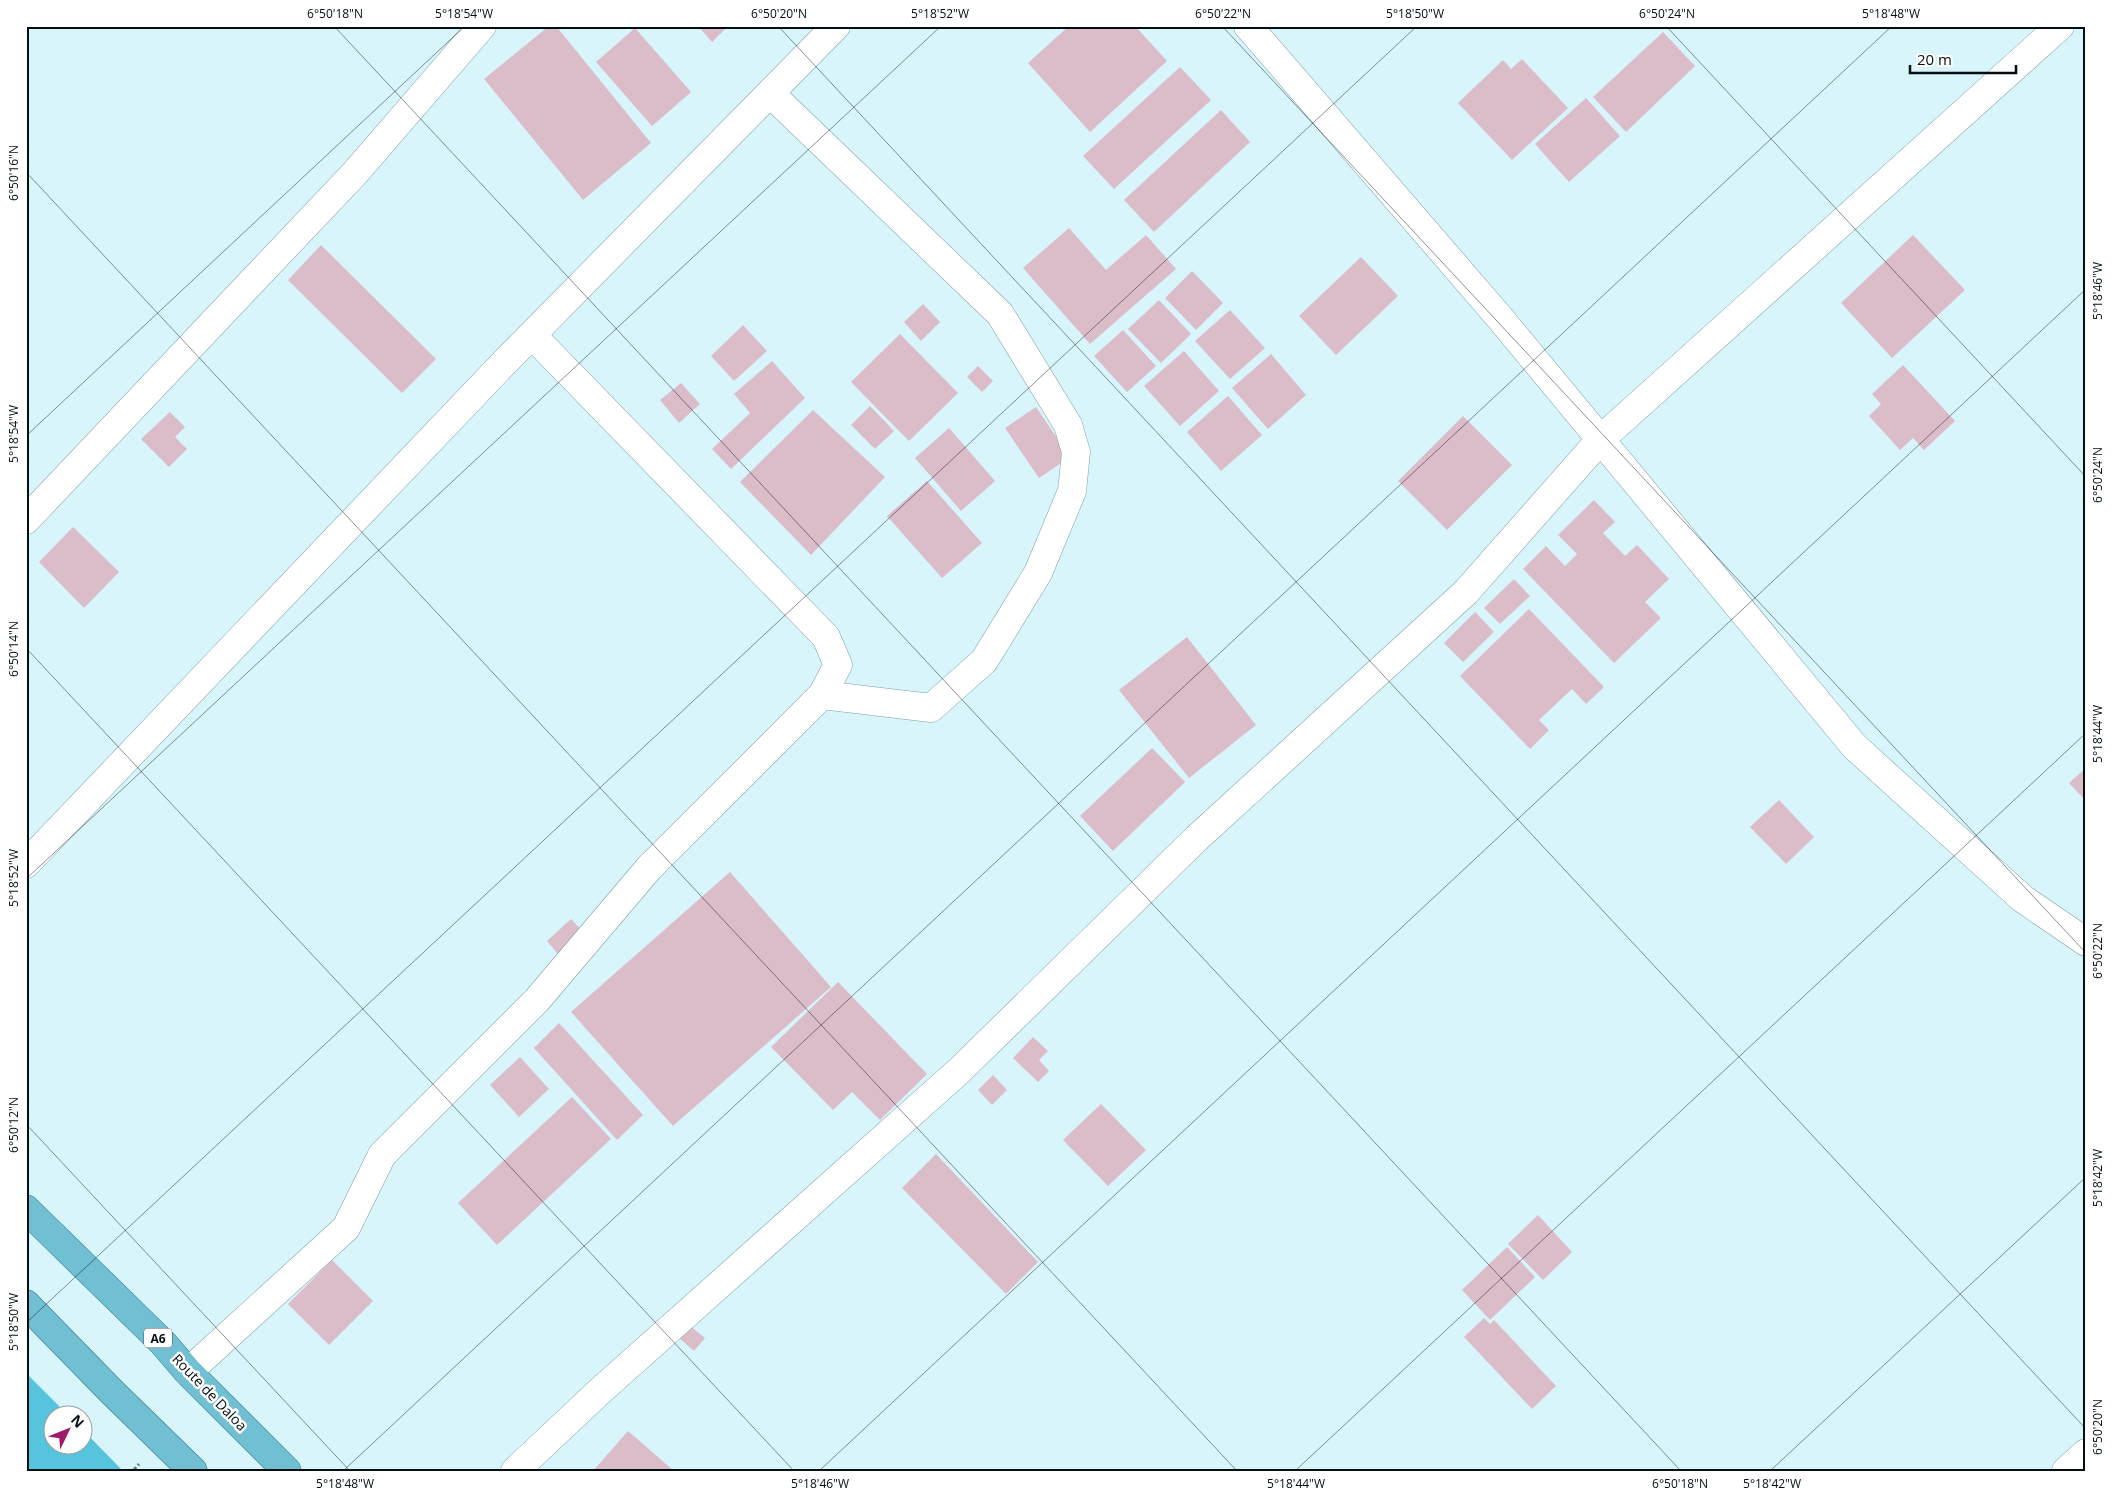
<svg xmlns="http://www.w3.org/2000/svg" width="2112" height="1497" font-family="'Open Sans',sans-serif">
<rect width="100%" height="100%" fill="#d9f5fc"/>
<polygon fill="#57c4dd" points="26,1373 67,1414 52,1414 52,1444 82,1444 83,1430 123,1471 26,1471"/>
<g fill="#dbbcc9">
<polygon points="549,26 556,26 651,143 583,200 484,79"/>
<polygon points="698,26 728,26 712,42"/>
<polygon points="1069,26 1135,26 1167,61 1090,132 1028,63"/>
<polygon points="635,28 691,92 652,126 596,62"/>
<polygon points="1663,32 1695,66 1626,132 1593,97"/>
<polygon points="1522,59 1568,108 1512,160 1458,103 1503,60 1511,69"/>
<polygon points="1180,67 1211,100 1114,189 1083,156"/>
<polygon points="1586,98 1620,136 1569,182 1535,144"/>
<polygon points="1221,110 1250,142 1154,232 1124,200"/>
<polygon points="1069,228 1106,270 1146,235 1176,269 1090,344 1023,268"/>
<polygon points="1913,235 1965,290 1892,358 1841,303"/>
<polygon points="321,245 436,359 402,393 288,280"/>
<polygon points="1361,257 1398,296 1336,355 1299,316"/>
<polygon points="1192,271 1223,303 1196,330 1165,298"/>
<polygon points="1159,300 1191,334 1161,363 1128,329"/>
<polygon points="923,304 940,322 921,341 904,322"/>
<polygon points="1230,310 1265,348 1230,379 1195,341"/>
<polygon points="743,325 767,351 734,381 711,356"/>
<polygon points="1123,330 1156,366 1127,392 1094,356"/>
<polygon points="900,334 958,393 909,441 851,382"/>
<polygon points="1184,351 1219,391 1180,426 1144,386"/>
<polygon points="1271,354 1306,395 1268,429 1232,388"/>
<polygon points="772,361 805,398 731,469 712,449 750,413 734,394"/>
<polygon points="1903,365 1955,421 1924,450 1913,438 1900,450 1869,416 1881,404 1872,394"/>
<polygon points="978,366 993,381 982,392 967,377"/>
<polygon points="681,383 700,404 679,423 660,400"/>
<polygon points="1228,396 1262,435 1221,471 1187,432"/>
<polygon points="870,406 894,431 875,449 851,425"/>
<polygon points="1036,407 1070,457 1039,478 1005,428"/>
<polygon points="813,410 885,477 811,555 740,482"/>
<polygon points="170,412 185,427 175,437 187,449 169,467 141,439"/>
<polygon points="1463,416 1512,465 1447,530 1398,481"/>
<polygon points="949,428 995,481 961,511 915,458"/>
<polygon points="927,481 982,543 942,578 887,516"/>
<polygon points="1594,500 1615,522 1603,533 1625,556 1637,545 1669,579 1645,602 1661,618 1614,663 1523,569 1546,546 1565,566 1577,554 1558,535"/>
<polygon points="73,527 119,572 84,608 39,562"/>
<polygon points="1514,579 1530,596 1500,624 1484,608"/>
<polygon points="1529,609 1604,687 1586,704 1572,689 1539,720 1549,730 1530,749 1460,676"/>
<polygon points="1475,612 1494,632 1463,662 1444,643"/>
<polygon points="1187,637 1256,725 1189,778 1119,690"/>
<polygon points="1152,748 1185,782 1113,851 1080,816"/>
<polygon points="2086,768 2086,801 2069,783"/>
<polygon points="1779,800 1814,837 1786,864 1750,827"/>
<polygon points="730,872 831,987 673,1126 571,1012"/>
<polygon points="571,919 588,937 562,959 547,941"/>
<polygon points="838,982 927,1074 880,1120 852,1092 833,1110 771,1047"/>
<polygon points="559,1023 643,1115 617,1140 534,1048"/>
<polygon points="1033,1037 1048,1051 1039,1060 1049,1071 1038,1082 1013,1058"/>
<polygon points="520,1057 549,1089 519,1117 490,1085"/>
<polygon points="993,1075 1007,1090 992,1105 978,1090"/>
<polygon points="572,1097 611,1139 497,1245 458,1203"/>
<polygon points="1101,1104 1146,1150 1108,1186 1063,1140"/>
<polygon points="936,1154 1038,1262 1006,1294 902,1188"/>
<polygon points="1538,1215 1572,1252 1543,1280 1508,1244"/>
<polygon points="1507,1247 1535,1277 1490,1320 1462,1290"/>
<polygon points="332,1260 373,1301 329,1345 288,1304"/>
<polygon points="1484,1318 1490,1324 1494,1320 1556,1386 1532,1409 1464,1337"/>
<polygon points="689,1325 705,1338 694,1351 678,1337"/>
<polygon points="628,1431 674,1471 593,1471"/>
</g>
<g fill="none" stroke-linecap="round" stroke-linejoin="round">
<defs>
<g id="minor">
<polyline points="1248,26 1500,318 1855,747 2023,899 2086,942"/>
<polyline points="771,94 1000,314 1068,425 1076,452 1072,491 1038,573 984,661 931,708 822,695"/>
<polyline points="26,520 355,173 482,26"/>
<polyline points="26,864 502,365 836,26"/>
<polyline points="188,1372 346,1228 382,1155 537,1000 649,868 822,695 838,665 826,637 532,335"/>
<polyline points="515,1471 600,1391 960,1070 1197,838 1466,592 1601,439 2060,26"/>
<polyline points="2066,1471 2086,1453"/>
</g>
<g id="trunk">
<polyline points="26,1209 163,1343 188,1372 287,1471"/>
<polyline points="26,1304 112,1392 193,1471"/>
</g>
</defs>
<use href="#minor" stroke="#7d9ea7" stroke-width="29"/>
<use href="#trunk" stroke="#327787" stroke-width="29"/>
<polyline stroke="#66797d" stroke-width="3" stroke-dasharray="5 2.5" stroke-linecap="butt" points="133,1471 139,1464"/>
<use href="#minor" stroke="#fff" stroke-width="28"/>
<use href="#trunk" stroke="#70bfd2" stroke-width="28"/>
</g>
<path fill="none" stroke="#030e11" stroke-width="1" stroke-opacity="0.45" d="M334,26l1347,1445M778,26l1308,1403M1222,26l864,927M1666,26l420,451M26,172l1211,1299M26,436l439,-410M26,648l768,823M26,879l915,-853M26,1124l324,347M26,1323l1391,-1297M343,1471l1549,-1445M819,1471l1267,-1182M1295,1471l791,-738M1770,1471l316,-294"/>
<g text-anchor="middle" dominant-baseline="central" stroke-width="5" stroke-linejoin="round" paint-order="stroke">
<rect fill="#fff" stroke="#4f5658" stroke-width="1" x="144" y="1328.5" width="28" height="19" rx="4"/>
<g font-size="12" font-weight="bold" fill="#030e11">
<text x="158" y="1338">A6</text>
</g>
<g font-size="14" fill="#030e11" stroke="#fff">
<text transform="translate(210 1392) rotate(46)">Route de Daloa</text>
</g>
</g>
<rect width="2112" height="1497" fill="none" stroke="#ffffff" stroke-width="55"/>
<g transform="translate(68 1430) rotate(47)"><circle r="24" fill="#ffffff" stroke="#9a9fa0"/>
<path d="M0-4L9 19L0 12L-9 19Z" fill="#a01a68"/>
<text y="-8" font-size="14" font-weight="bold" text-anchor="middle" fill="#030e11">N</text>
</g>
<path d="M1910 65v8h106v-8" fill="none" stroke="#030e11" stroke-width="2.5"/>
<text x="1917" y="65" font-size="15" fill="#030e11" stroke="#ffffff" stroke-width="4" paint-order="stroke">20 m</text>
<rect x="28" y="28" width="2056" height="1442" fill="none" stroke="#030e11" stroke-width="2"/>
<g font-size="12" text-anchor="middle" fill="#030e11">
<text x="335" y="18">6°50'18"N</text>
<text x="464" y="18">5°18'54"W</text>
<text x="779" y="18">6°50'20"N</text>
<text x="940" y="18">5°18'52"W</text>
<text x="1223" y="18">6°50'22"N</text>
<text x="1415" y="18">5°18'50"W</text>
<text x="1667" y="18">6°50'24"N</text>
<text x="1891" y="18">5°18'48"W</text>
<text transform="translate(14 173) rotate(-90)" y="4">6°50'16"N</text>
<text transform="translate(2098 291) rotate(-90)" y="4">5°18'46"W</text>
<text transform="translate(14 434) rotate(-90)" y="4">5°18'54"W</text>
<text transform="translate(2098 475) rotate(-90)" y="4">6°50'24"N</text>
<text transform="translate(14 649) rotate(-90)" y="4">6°50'14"N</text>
<text transform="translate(2098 734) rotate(-90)" y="4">5°18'44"W</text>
<text transform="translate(14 878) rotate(-90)" y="4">5°18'52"W</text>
<text transform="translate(2098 951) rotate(-90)" y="4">6°50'22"N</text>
<text transform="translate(14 1125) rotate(-90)" y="4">6°50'12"N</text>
<text transform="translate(2098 1178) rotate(-90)" y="4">5°18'42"W</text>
<text transform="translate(14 1322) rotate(-90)" y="4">5°18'50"W</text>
<text transform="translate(2098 1427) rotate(-90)" y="4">6°50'20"N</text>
<text x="345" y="1488">5°18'48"W</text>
<text x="820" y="1488">5°18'46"W</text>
<text x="1296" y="1488">5°18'44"W</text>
<text x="1680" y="1488">6°50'18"N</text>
<text x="1772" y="1488">5°18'42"W</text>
</g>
</svg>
